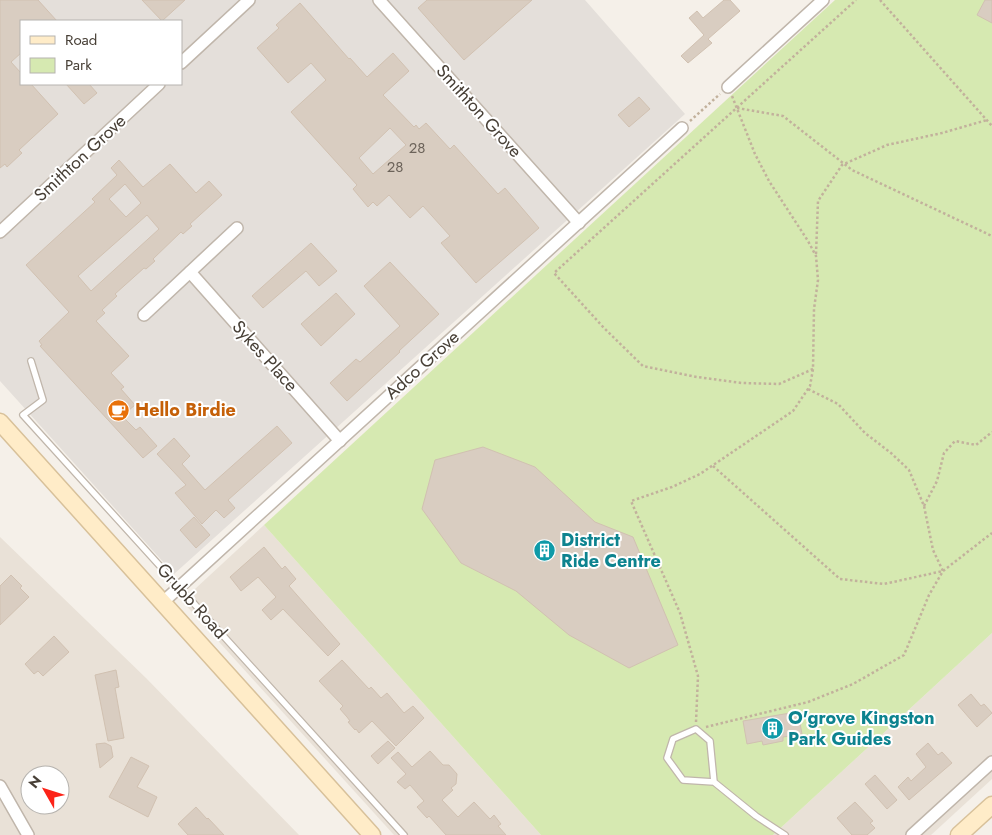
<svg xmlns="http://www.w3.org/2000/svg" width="992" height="835" font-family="Jost,sans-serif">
<rect width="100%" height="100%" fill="#f5f0e9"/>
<g fill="#e9e1d7" fill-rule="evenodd">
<polygon points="264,525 541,835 394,835 182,601"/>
<path d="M0,537l146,141 153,157h-299zM30,775h30v30h-30z"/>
<polygon points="992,633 992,779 931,835 773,835"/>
</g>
<path fill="#e4dfda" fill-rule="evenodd" d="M0,0h585l100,114 -511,460 -174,-193zM21,21h160v63h-160z"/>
<polygon fill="#d6e9b1" points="835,0 992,0 992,633 773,835 541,835 264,525"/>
<g fill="#d9cdc1" stroke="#d1c1b1" fill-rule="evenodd">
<polygon points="0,0 38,0 57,21 21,21 21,53 11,62 21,73 21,84 31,84 58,114 19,150 22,153 7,167 5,164 0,168"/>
<polygon points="142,0 185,0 162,21"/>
<polygon points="427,0 532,0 464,60 418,8"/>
<polygon points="724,0 730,0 740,11 708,39 712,43 688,63 681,56 704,35 689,18 697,11 703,18"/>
<polygon points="985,0 992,0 992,23 977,15"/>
<path d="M300,3l49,56 1,-1 17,19 26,-24 16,18 -26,24 31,32 2,-2 3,4 7,-6 24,26 4,-4 44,49 7,-6 34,40 -63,55 -35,-40 9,-7 -27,-30 -13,12 -21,-23 -12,11 -4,-4 -5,5 -15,-18 4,-4 -66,-73 35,-32 -15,-17 -23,20 -31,-35 22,-20 -3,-3zM390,128l16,17 -33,29 -14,-16z"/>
<polygon points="66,84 89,84 97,93 84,104"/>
<polygon points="639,97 650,109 629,127 618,115"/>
<path d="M119,160l24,27 27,-23 26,29 13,-12 13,14 -32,29 2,2 -9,8 -2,-2 -28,27 2,2 -9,8 -2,-1 -29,26 2,2 -15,14 3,3 -9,8 33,35 -18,17 13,14 -3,2 14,16 -13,11 14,14 4,-3 17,19 -14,12 -103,-112 2,-1 -3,-4 30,-29 -43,-47 69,-63 -3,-3 25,-24 -6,-7zM125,184l16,19 -15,14 -17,-18zM147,215l12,14 -68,62 -13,-15z"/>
<polygon points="311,243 337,271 319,286 306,271 263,308 252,296"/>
<polygon points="390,262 439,314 399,351 400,352 347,401 330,383 356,359 360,362 400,326 364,286"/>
<polygon points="336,293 355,314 321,346 301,324"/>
<polygon points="277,426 292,443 228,500 235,508 224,518 216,510 202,524 175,493 186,485 157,454 174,438 190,456 182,464 205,490"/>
<polygon points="483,447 535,467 595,522 633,537 678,645 629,668 569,635 516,591 461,563 422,509 435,460"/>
<polygon points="194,517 210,535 196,548 180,530"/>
<polygon points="264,547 282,569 285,566 296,579 289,586 340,644 328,656 283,609 271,620 262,610 276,597 258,577 241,591 230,577"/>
<polygon points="11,575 22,586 20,588 29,597 0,625 0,586"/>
<polygon points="54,636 69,652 43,676 38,671 34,674 25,664"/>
<polygon points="342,660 369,689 371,687 381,698 387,693 404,713 413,706 424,718 396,746 372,721 359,733 356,729 355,730 348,722 350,721 347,717 340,709 343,706 319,681"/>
<polygon points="116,670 119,687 115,688 124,738 108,741 95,675"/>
<polygon points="971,694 981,706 984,704 992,713 977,727 958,705"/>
<polygon points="796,712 797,718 799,718 802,734 783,737 783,741 763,745 762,741 747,744 743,721"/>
<polygon points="388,741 395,748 378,764 371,756"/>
<polygon points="105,743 111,746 113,757 100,768 96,744"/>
<polygon points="928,743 938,755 942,752 952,763 909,800 898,787 908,777 911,781 926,767 916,754"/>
<polygon points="430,751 443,765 449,765 457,774 456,784 451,788 453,790 442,800 458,817 474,802 490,819 494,815 501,824 498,826 506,835 446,835 429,816 427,818 417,807 424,801 410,785 405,789 397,782 406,774 391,758 398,752 412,767"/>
<polygon points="131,757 149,766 137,787 157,797 148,817 109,797"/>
<polygon points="875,775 897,800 887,809 865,784"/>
<polygon points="855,802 873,821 870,823 875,828 867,835 852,835 837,818"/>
<polygon points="196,807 207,819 208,818 224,835 188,835 178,824"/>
</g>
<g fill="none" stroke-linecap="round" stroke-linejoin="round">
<defs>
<g id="lane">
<polyline points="31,361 43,400 23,415 404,835"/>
<polyline points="714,782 710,741 696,729 673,739 667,758 683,780 714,782 756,816 785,835"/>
</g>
<g id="street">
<polyline points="379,0 579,223"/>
<polyline points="181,63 249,0"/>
<polyline points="728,87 823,0"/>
<polyline points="0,232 159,84"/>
<polyline points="190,272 340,441"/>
<polyline points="144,315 237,228"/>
<polyline points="163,602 682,128"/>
<polyline points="0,786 28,835"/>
<polyline points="912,835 992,762"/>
</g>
<g id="secondary">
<polyline points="0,422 372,835"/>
<polyline points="959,835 992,805"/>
</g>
</defs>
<use href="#lane" stroke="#c0b6ab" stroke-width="8"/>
<use href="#street" stroke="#c0b6ab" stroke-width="14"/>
<use href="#secondary" stroke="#d8c19a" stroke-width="19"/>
<g stroke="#c2b19c" stroke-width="2.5" stroke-dasharray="2.5 2.5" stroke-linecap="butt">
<polyline points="880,0 992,126"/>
<polyline points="737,108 783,116 852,170 992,236"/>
<polyline points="690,121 720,94"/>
<polyline points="816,254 818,201 842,165 887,145 942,133 987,120"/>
<polyline points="813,369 779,384 742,383 697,377 643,366 604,328 554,273 856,0"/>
<polyline points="713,466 840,579 884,584 943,571 933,550 924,506 909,470 891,453 865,433 838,404 808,389"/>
<polyline points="924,506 937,481 944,453 955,441 976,445 992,432"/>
<polyline points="696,722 698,676 680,613 631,501 672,487 700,474 793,411 810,386 813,369 814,309 818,280 816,256 808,241 769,181 755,154 732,96"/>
<polyline points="706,727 808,702 853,684 904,655 929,595 943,571 992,533"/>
</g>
<use href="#lane" stroke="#fff" stroke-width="5.5"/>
<use href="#street" stroke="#fff" stroke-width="11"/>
<use href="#secondary" stroke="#ffecc8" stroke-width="16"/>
</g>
<defs>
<symbol id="cafe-disc" viewBox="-11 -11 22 22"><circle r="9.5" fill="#e8710a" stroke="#fff"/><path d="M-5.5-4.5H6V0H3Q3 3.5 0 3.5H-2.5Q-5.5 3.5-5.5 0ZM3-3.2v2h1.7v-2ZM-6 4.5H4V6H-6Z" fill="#fff"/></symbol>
<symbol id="building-disc" viewBox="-11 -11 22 22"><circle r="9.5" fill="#0f9aa8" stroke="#fff"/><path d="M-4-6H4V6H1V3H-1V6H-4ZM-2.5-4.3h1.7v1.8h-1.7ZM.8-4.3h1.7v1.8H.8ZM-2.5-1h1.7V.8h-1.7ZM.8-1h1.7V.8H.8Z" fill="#fff"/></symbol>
</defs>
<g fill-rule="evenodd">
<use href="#cafe-disc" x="106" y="398" width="25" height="25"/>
<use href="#building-disc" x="532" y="538" width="25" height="25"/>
<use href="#building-disc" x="760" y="716" width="25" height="25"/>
</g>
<g text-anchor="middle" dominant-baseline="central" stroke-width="4" stroke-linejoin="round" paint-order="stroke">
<g font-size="15" fill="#6c635a">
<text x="417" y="148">28</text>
<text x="395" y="167">28</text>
</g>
<g font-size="18" fill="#484037" stroke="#fff">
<text transform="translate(479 111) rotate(48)">Smithton Grove</text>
<text transform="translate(80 158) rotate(-43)">Smithton Grove</text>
<text transform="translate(265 356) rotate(48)">Sykes Place</text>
<text transform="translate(422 365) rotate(-42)">Adco Grove</text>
<text transform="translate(192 601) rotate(48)">Grubb Road</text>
</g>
<g font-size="18" font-weight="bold" fill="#c56008" stroke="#fff" text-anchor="start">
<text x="135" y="410">Hello Birdie</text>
</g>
<g font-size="18" font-weight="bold" fill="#0d838f" stroke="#fff" text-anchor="start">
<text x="561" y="540">District<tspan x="561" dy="21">Ride Centre</tspan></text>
<text x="788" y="718">O'grove Kingston<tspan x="788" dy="21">Park Guides</tspan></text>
</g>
</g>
<rect x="20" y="20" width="162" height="65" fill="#ffffff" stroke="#b6b3af"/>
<rect x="30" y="36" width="25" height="8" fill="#ffecc8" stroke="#b6b3af"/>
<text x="65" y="45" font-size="15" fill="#484037">Road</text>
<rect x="30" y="58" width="25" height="15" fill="#d6e9b1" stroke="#b6b3af"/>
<text x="65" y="70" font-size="15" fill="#484037">Park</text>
<g transform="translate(45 790) rotate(309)"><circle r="24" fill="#ffffff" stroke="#b6b3af"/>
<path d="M0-4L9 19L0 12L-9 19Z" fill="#fc2318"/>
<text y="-8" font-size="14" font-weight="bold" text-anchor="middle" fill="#484037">N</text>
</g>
</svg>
